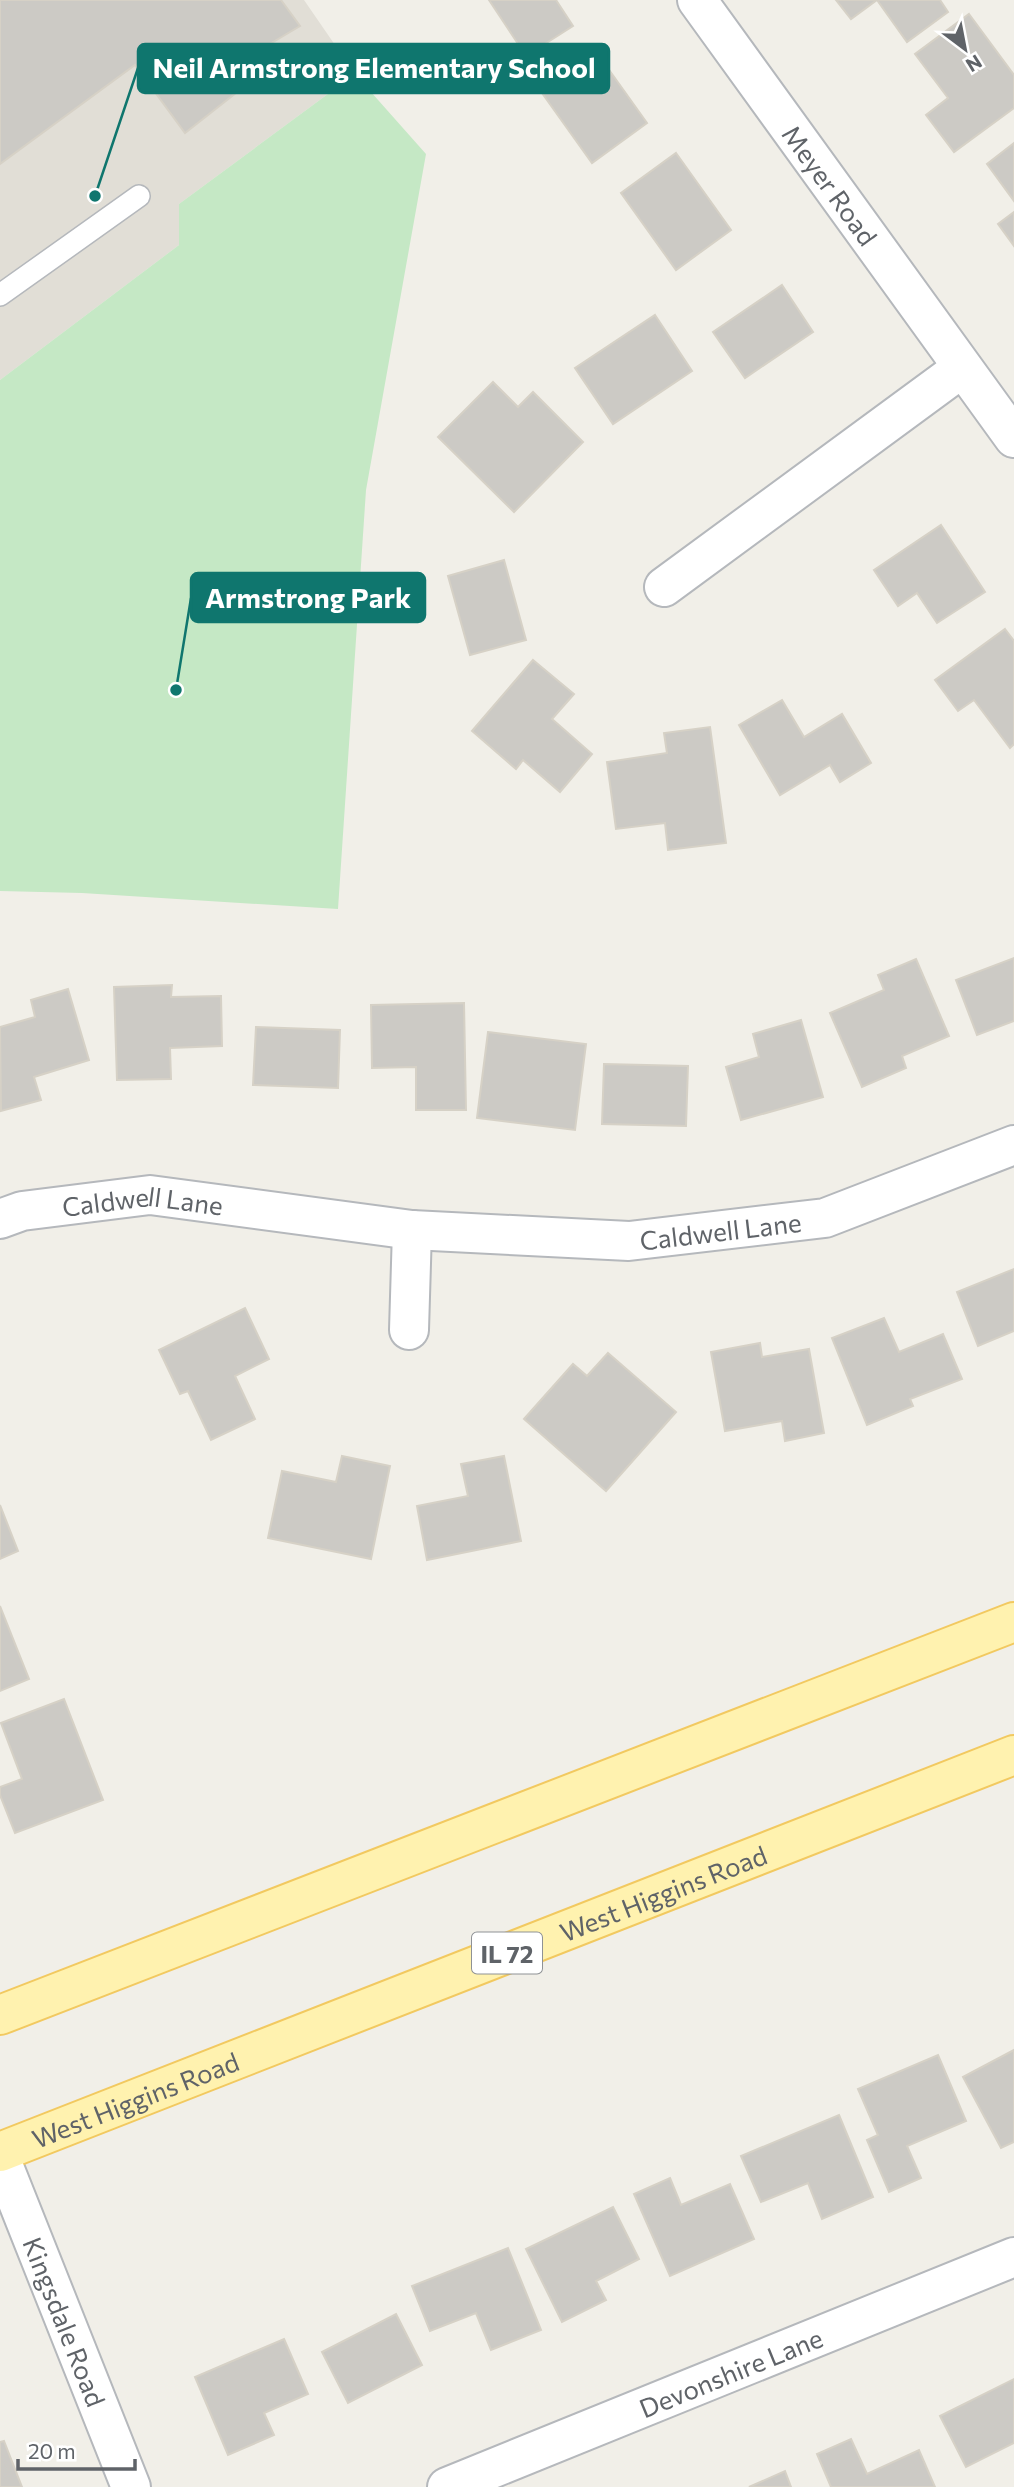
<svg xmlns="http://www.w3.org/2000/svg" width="1014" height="2487" font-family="Commissioner,sans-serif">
<rect width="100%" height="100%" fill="#f1efe8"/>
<polygon fill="#e1ded6" points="0,0 304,0 355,74 179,204 179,245 0,380"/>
<polygon fill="#c5e8c5" points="355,74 426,154 366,490 338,909 82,893 0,891 0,380 179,245 179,204"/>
<g fill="#cccac5" stroke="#d6d1c6" stroke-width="2">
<polygon points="0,0 281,0 300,26 243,60 255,78 185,133 135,65 0,164"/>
<polygon points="489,0 556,0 573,26 526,56"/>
<polygon points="836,0 940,0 948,12 907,42 877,0 851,19"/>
<polygon points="969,14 1014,75 1014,108 954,152 926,115 948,98 915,54"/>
<polygon points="592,46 647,123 592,163 537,86"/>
<polygon points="1014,143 1014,201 987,164"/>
<polygon points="676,153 731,230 676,270 621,193"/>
<polygon points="1014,212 1014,246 998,224"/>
<polygon points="782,285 813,332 745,378 713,332"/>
<polygon points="655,315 692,371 613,424 575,368"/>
<polygon points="493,382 518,407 533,392 583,442 514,512 438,437"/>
<polygon points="941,525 985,592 937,623 917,593 898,606 874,570"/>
<polygon points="504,560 526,640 470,655 448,576"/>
<polygon points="1005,629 1014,641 1014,744 1010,748 974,700 958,711 935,680"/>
<polygon points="533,660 574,694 552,719 592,754 560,792 523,760 516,769 472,731"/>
<polygon points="782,700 804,737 842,714 871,763 840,782 830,765 780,795 739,725"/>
<polygon points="710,727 726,843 668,850 665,823 616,829 607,762 667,753 664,733"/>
<polygon points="1014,958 1014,1021 977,1035 956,980"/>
<polygon points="916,959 949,1036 902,1056 906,1068 862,1087 830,1013 884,990 878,975"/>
<polygon points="172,985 171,997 221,996 222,1046 170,1048 171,1079 117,1080 114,987"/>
<polygon points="68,989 89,1060 34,1077 41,1100 1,1111 0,1027 35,1017 31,1000"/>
<polygon points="464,1003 466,1110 416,1110 416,1067 372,1068 371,1005"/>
<polygon points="801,1020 823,1097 741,1120 726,1067 759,1057 753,1034"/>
<polygon points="256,1027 340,1030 338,1088 253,1085"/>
<polygon points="488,1032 586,1044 575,1130 477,1118"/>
<polygon points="604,1064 688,1066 686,1126 602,1124"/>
<polygon points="1014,1269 1014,1331 978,1346 957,1292"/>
<polygon points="245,1308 269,1359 235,1376 255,1419 211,1440 188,1391 180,1394 159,1350"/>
<polygon points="884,1318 899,1352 943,1334 962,1379 910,1399 913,1406 867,1425 832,1338"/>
<polygon points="760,1343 762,1357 809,1349 824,1433 785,1441 782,1421 725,1431 711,1352"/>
<polygon points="608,1353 676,1412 606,1491 524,1419 573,1364 587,1376"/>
<polygon points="342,1456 390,1466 371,1559 268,1538 282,1471 336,1482"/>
<polygon points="504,1456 521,1541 427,1560 417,1506 468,1496 461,1464"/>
<polygon points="0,1505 18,1551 0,1559"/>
<polygon points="0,1606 29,1679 0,1691"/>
<polygon points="64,1699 103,1800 15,1833 0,1795 0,1787 22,1779 1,1723"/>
<polygon points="1014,2050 1014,2142 1001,2148 963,2077"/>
<polygon points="938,2055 966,2121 907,2146 921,2178 889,2192 867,2140 878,2135 858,2089"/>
<polygon points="839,2115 873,2197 822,2219 808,2183 761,2202 741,2156"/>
<polygon points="670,2178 681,2205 730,2184 754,2239 670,2276 634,2194"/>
<polygon points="613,2207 639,2259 596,2281 606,2300 562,2322 526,2249"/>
<polygon points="508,2248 541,2330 491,2350 476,2313 430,2331 412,2286"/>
<polygon points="396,2314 422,2365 348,2403 322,2352"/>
<polygon points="284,2339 308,2394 264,2413 274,2435 228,2455 195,2377"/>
<polygon points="1014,2379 1014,2443 966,2467 940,2416"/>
<polygon points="851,2439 867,2474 919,2450 935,2487 831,2487 817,2454"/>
<polygon points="4,2441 22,2487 0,2487 0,2442"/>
<polygon points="785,2471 791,2487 749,2487"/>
</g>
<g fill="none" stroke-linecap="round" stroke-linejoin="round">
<defs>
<polyline id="service" points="0,295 139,196"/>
<g id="minor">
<path id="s1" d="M697,0l317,438"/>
<polyline points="664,587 962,368"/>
<path id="s2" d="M0,1219l22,-8 128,-16 262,35 217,11 196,-23 189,-73"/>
<polyline points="409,1330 412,1230"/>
<path id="s3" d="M0,2157l131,330"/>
<path id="s4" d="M447,2487l567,-230"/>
</g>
<g id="primary">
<polyline points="0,2015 1014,1622"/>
<path id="s5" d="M0,2152l1014,-397"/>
</g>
</defs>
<use href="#service" stroke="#b5b8bc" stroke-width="24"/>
<use href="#minor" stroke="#b5b8bc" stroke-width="42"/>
<use href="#primary" stroke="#f2c960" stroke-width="42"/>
<use href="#service" stroke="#fff" stroke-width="21"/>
<use href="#minor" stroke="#fff" stroke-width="38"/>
<use href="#primary" stroke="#fff2af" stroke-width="38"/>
</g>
<g text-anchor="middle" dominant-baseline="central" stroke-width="6" stroke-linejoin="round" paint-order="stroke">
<rect fill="#fff" stroke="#8f9295" stroke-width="2" x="472" y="1932.5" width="70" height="41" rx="5"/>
<g font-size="24" font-weight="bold" fill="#5f6368">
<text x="507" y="1953">IL 72</text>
</g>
<g font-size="26" fill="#5f6368" stroke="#fff">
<text stroke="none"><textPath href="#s1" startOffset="228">Meyer Road</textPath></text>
<text stroke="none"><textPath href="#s2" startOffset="145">Caldwell Lane</textPath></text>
<text stroke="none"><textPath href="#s2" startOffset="726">Caldwell Lane</textPath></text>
<text stroke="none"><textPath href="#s5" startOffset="712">West Higgins Road</textPath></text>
<text stroke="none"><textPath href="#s5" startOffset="145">West Higgins Road</textPath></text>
<text stroke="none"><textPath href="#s3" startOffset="177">Kingsdale Road</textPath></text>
<text stroke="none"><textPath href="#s4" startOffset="306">Devonshire Lane</textPath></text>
</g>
</g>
<path fill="none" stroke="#0f766e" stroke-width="2.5" d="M95 196L138 68M176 690L191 598"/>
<g fill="#0f766e" stroke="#fff" stroke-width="2.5">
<circle cx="95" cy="196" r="7"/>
<circle cx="176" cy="690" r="7"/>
</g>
<g fill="#0f766e" stroke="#0f766e" stroke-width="2.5">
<rect x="138" y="44" width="471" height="49" rx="7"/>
<rect x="191" y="573" width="234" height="49" rx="7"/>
</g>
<g font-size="28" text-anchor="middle" font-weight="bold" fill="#fff">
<text x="374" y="78">Neil Armstrong Elementary School</text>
<text x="308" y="608">Armstrong Park</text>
</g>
<g transform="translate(965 49) rotate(148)" stroke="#ffffff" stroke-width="5" paint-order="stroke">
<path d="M0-5L12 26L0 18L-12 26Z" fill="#5f6368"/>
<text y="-10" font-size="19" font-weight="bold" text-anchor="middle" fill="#5f6368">N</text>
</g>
<path d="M18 2459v10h117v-10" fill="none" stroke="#5f6368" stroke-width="3.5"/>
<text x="28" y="2459" font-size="21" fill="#5f6368" stroke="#ffffff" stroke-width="5" paint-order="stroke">20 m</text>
</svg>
